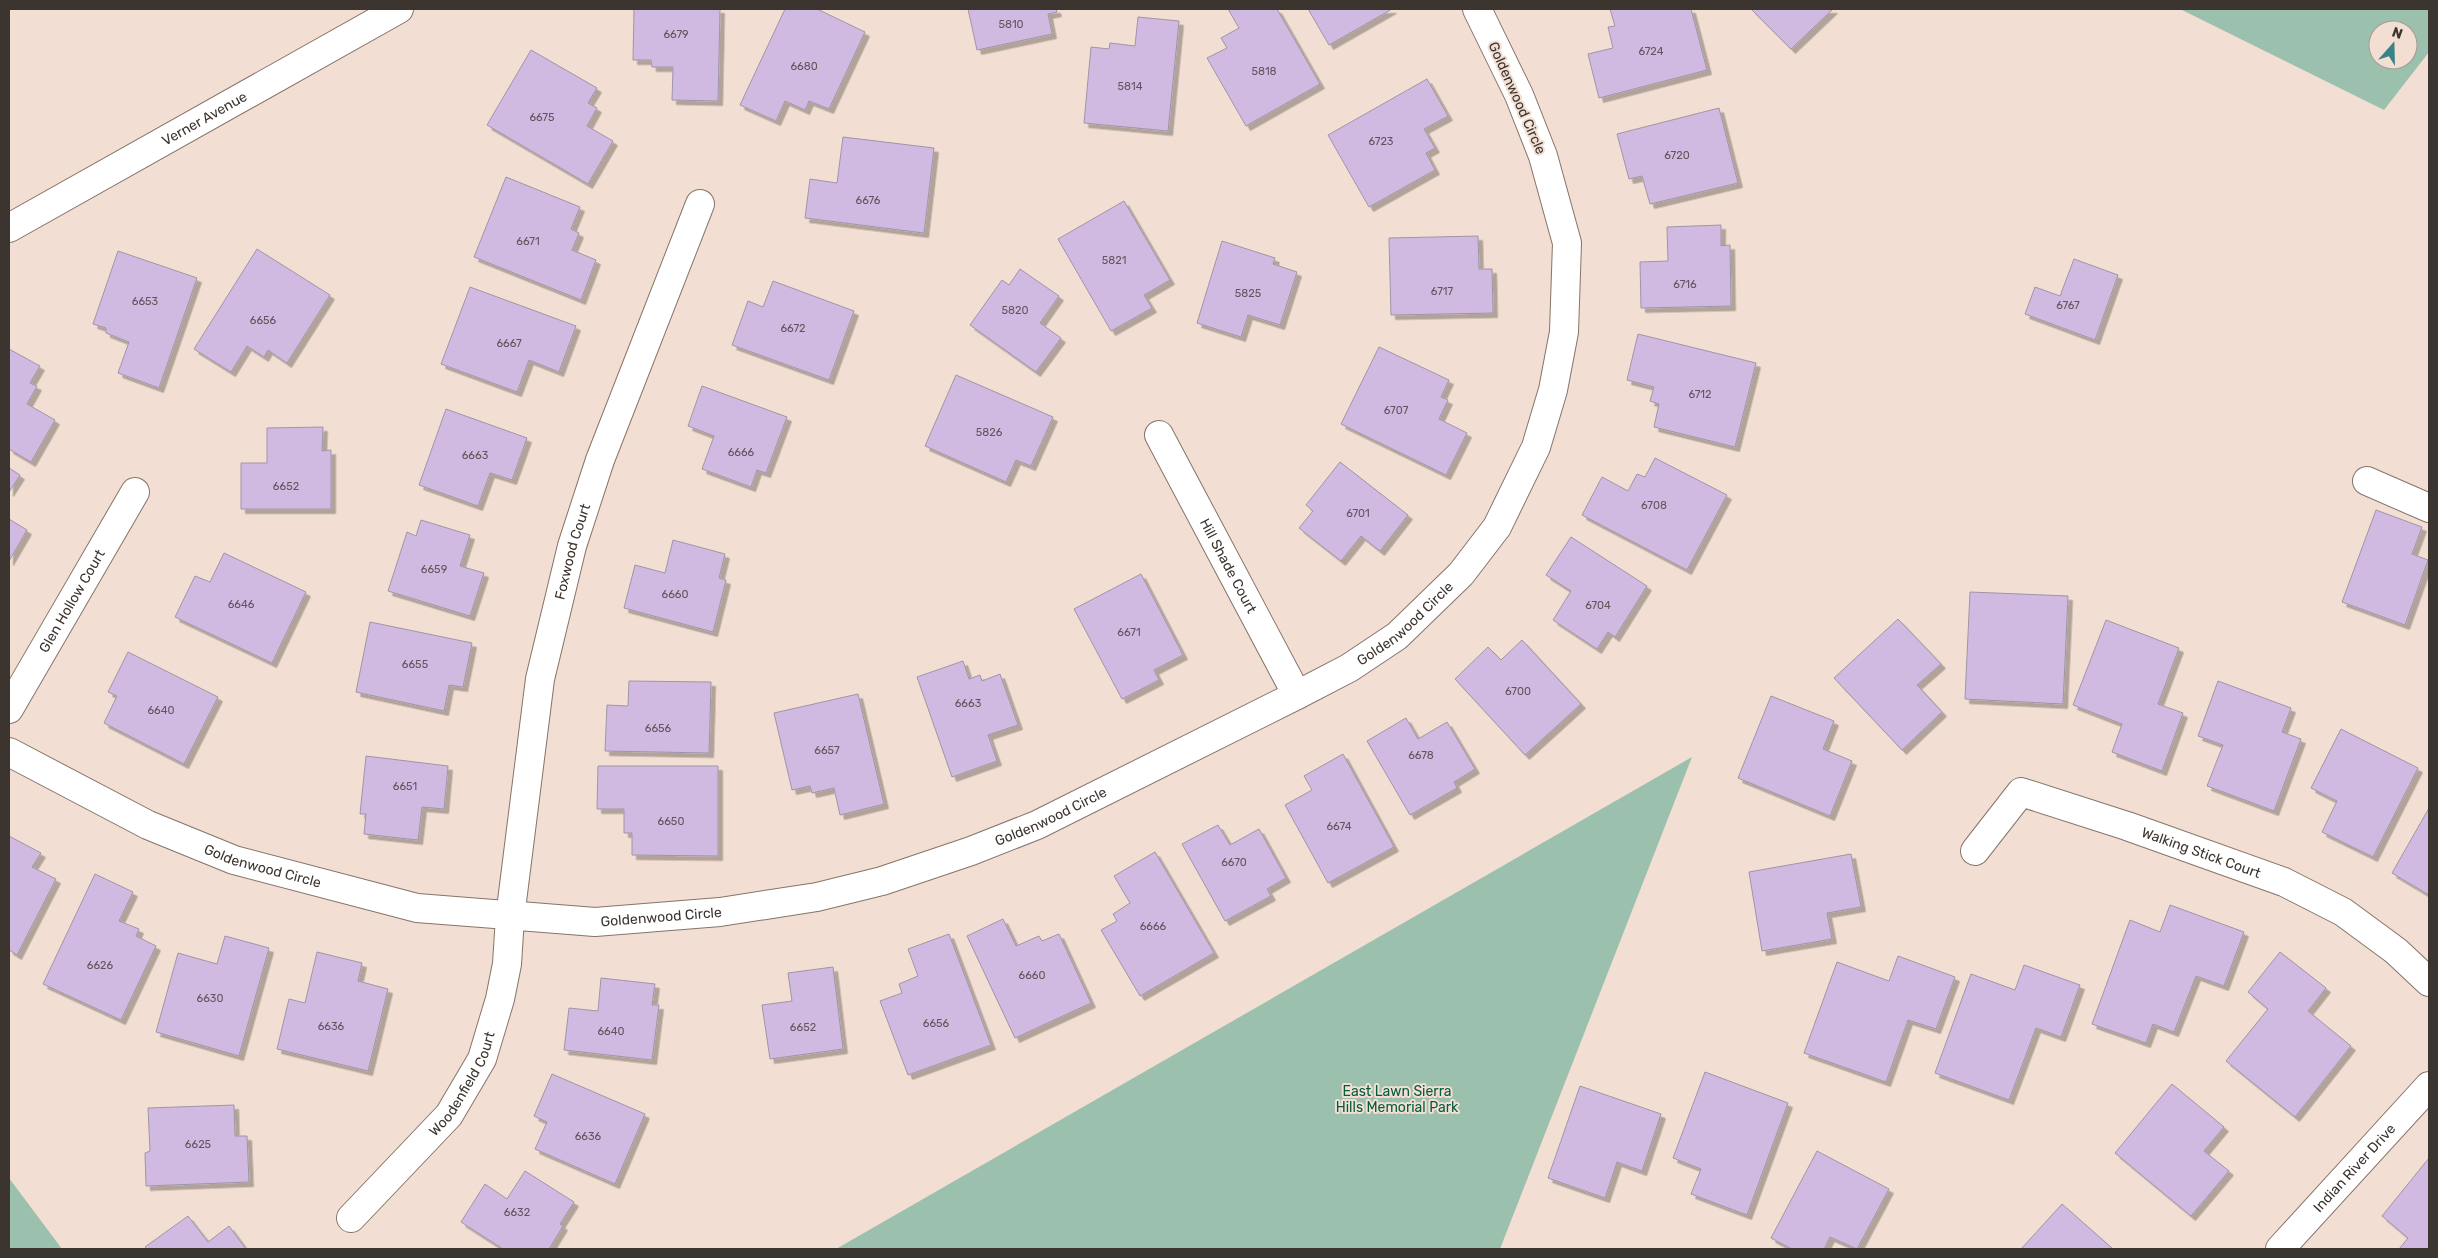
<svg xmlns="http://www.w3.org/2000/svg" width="2438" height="1258" font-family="Rubik,sans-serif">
<defs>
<filter id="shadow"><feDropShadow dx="4.5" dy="4.5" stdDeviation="0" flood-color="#0004"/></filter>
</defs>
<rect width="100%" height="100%" fill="#f2ded2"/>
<g fill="#9cc0ae" fill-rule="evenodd">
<path d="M2180,9h249v43l-45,58zM2378,30h30v30h-30z"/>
<polygon points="1692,757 1500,1249 836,1249"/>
<polygon points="9,1178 62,1249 9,1249"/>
</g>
<g fill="#d0bae2" stroke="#9e95a6" filter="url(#shadow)">
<polygon points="634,9 720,9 718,101 672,100 673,67 652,67 651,60 633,60"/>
<polygon points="785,9 817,9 865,32 829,109 809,101 805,110 785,101 776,121 740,105"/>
<polygon points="968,9 1056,9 1057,12 1048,14 1052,34 977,50"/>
<polygon points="1228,9 1277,9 1320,84 1246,126 1207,58 1227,48 1221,38 1239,28"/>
<polygon points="1308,9 1392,9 1329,45"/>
<polygon points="1610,9 1691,9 1707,70 1599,98 1588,54 1613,48 1608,27 1615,26"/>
<polygon points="1751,9 1833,9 1791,49"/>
<polygon points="1138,17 1179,21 1168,131 1084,123 1091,47 1109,49 1110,43 1135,46"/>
<polygon points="531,50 597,88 588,103 597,108 587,126 613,141 588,184 487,125"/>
<polygon points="1427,79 1448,116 1424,129 1435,148 1426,153 1435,170 1369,207 1328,135"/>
<polygon points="1719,108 1738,183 1650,204 1642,176 1629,179 1617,134"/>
<polygon points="843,137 934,148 924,233 805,218 810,179 837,183"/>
<polygon points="506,177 580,207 571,229 579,233 572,250 596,260 581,300 474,257"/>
<polygon points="1124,201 1170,280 1144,295 1152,308 1111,331 1058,239"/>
<polygon points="1721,225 1721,246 1730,245 1731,306 1641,308 1640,262 1668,261 1667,227"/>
<polygon points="1478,236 1479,269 1492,269 1493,313 1391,315 1389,238"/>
<polygon points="1222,241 1275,258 1273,264 1297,272 1280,325 1248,315 1241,337 1197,323"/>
<polygon points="257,249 330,295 287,363 268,350 264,357 247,346 231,372 194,349"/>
<polygon points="118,251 197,278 159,388 118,373 129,342 106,333 106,328 93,324"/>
<polygon points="2074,259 2118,275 2095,340 2025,314 2035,287 2060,296"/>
<polygon points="1020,269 1059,296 1040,323 1061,338 1036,372 970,325 1002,280 1009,285"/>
<polygon points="773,281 854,311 829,380 732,345 748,301 763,307"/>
<polygon points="470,287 576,326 559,372 529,360 517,392 441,364"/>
<polygon points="1638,334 1756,363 1735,447 1654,427 1659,404 1650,401 1654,387 1627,380"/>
<polygon points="1379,347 1449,380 1441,397 1448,400 1439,419 1467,433 1446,475 1341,424"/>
<polygon points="9,349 40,366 30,383 37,386 27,404 55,420 31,462 9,449"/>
<polygon points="956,375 1053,417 1031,466 1016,460 1006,482 925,446"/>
<polygon points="702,386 787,417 766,473 757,470 751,487 702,469 714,436 688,426"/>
<polygon points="446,409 527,438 512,480 490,473 478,506 419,485"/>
<polygon points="323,427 322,451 331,450 331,509 241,509 241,463 267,463 267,428"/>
<polygon points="1655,458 1727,495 1687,570 1582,515 1602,477 1628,491 1637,474 1645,477"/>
<polygon points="1340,462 1408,515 1380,551 1361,536 1341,561 1299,528 1313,511 1306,505"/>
<polygon points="9,468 20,475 9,492"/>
<polygon points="2376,510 2422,527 2412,554 2428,560 2405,625 2342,602"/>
<polygon points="9,519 27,530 9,561"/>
<polygon points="421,520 470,535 460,566 484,573 470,616 388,591 407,532 416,536"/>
<polygon points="1571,537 1647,586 1615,637 1608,632 1597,649 1553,620 1571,591 1546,575"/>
<polygon points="673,540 725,554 719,578 726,580 713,632 624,608 635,565 665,573"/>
<polygon points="224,553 306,592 272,663 175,617 195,576 210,582"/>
<polygon points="1141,574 1183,655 1154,670 1159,680 1122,699 1074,609"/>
<polygon points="1970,592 2068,596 2063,704 1965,699"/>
<polygon points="1898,619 1941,664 1917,685 1942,712 1902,750 1834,678"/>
<polygon points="2106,620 2179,648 2158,704 2183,713 2162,771 2112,752 2122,724 2073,705"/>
<polygon points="370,622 472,643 463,687 449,685 444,711 356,692"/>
<polygon points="1522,640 1581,704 1525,755 1455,679 1488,647 1501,660"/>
<polygon points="128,652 218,697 184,764 104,723 117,696 108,692"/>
<polygon points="963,661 969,679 980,675 982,681 1000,674 1018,725 988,735 997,761 952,777 917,677"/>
<polygon points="629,681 711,682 709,753 605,751 607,705 628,706"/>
<polygon points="2218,681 2291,708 2282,732 2301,739 2274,811 2207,786 2223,745 2198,736"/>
<polygon points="858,694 884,804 840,815 834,788 812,793 810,786 792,790 774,713"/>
<polygon points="1771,696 1834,721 1823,749 1852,761 1830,816 1738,778"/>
<polygon points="1406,718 1418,739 1447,722 1475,769 1454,782 1457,788 1410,815 1367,741"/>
<polygon points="2341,729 2418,768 2373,857 2322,832 2337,801 2311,788"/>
<polygon points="1343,754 1394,847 1328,883 1285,805 1312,790 1304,776"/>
<polygon points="366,756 448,766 444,809 422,807 418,840 364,834 366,814 360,814"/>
<polygon points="598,766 718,766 718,856 632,855 632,833 624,833 624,809 597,809"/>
<polygon points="2429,808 2429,895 2392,873"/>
<polygon points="1218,825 1230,845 1259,829 1286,878 1267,889 1271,896 1225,921 1182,844"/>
<polygon points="9,836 41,853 32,867 56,879 17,955 9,950"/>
<polygon points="1155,852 1214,953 1140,996 1101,930 1117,921 1113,914 1130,903 1114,876"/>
<polygon points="1851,854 1861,907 1827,913 1832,939 1762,951 1749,872"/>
<polygon points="95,874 133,892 119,921 139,929 136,936 156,946 121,1020 43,984"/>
<polygon points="2170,905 2244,932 2224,986 2196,976 2174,1032 2153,1024 2146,1043 2092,1024 2130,920 2160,932"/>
<polygon points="1003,919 1016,946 1039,936 1042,941 1059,934 1091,1003 1015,1038 967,936"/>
<polygon points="949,934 991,1045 908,1075 880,1001 902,993 899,984 918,976 908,949"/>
<polygon points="225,936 269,948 239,1056 156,1032 178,953 217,964"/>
<polygon points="317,952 362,963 358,981 388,989 368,1071 277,1049 289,999 305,1003"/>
<polygon points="2280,952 2326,988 2308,1011 2351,1046 2295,1117 2226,1061 2268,1009 2248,992"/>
<polygon points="1898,956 1955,977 1936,1029 1908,1020 1886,1082 1804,1053 1837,962 1889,981"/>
<polygon points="2024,965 2080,985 2061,1037 2036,1028 2009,1100 1935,1073 1971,974 2015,990"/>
<polygon points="833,967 843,1049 770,1059 762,1005 792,1001 788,973"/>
<polygon points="601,978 655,984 652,1005 659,1005 652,1060 564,1050 569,1008 598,1011"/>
<polygon points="1705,1072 1788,1103 1747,1215 1691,1194 1701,1169 1673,1158"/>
<polygon points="552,1074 645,1114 615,1184 535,1149 547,1122 534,1116"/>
<polygon points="2172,1084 2224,1127 2204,1151 2229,1171 2191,1216 2115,1153"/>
<polygon points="1580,1086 1661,1114 1642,1171 1617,1162 1605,1198 1548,1178"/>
<polygon points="234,1105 235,1136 247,1136 249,1182 146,1186 145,1153 150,1151 148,1108"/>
<polygon points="1817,1151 1889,1189 1857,1249 1830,1237 1824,1249 1792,1249 1771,1238"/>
<polygon points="2429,1158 2429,1249 2399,1249 2408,1238 2382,1216"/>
<polygon points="525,1171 574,1202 560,1224 563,1226 549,1249 503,1249 461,1222 485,1184 507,1199"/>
<polygon points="2062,1204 2113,1249 2021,1249"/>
<polygon points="188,1216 208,1242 229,1226 246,1249 147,1249 145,1247"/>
</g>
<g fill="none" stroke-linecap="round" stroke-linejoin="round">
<defs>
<g id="minor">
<path id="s1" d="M9,228l390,-219"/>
<path id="s2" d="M1159,435l138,260"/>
<polyline points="2367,481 2429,508"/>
<path id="s3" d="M9,709l126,-217"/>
<path id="s4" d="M9,752l139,73 86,35 183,48 178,14 125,-10 97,-15 65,-16 89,-30 66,-26 260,-130 52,-27 48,-32 64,-62 36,-47 39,-80 17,-57 11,-58 3,-89 -24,-87 -24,-61 -42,-86"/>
<path id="s5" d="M1975,851l46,-59 106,34 157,56 59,30 53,39 33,31"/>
<path id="s6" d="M351,1218l98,-103 33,-56 18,-60 7,-35 3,-47 30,-238 32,-133 28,-86 100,-256"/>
<path id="s7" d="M2280,1249l149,-163"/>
</g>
</defs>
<use href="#minor" stroke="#867469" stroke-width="30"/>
<use href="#minor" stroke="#fff" stroke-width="28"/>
</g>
<g text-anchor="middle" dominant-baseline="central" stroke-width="4" stroke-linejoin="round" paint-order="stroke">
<g font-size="11" fill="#61565c">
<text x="1011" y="24">5810</text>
<text x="676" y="34">6679</text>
<text x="1651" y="51">6724</text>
<text x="804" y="66">6680</text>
<text x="1264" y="71">5818</text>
<text x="1130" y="86">5814</text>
<text x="542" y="117">6675</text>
<text x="1381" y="141">6723</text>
<text x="1677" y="155">6720</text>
<text x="868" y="200">6676</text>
<text x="528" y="241">6671</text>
<text x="1114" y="260">5821</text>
<text x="1685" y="284">6716</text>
<text x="1442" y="291">6717</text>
<text x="1248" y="293">5825</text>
<text x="145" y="301">6653</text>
<text x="2068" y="305">6767</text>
<text x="1015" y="310">5820</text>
<text x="263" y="320">6656</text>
<text x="793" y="328">6672</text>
<text x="509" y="343">6667</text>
<text x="1700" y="394">6712</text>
<text x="1396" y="410">6707</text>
<text x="989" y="432">5826</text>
<text x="741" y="452">6666</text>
<text x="475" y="455">6663</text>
<text x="286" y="486">6652</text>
<text x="1654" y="505">6708</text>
<text x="1358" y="513">6701</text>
<text x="434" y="569">6659</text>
<text x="675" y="594">6660</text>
<text x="241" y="604">6646</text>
<text x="1598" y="605">6704</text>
<text x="1129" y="632">6671</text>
<text x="415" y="664">6655</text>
<text x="1518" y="691">6700</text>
<text x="968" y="703">6663</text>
<text x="161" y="710">6640</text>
<text x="658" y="728">6656</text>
<text x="827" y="750">6657</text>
<text x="1421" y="755">6678</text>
<text x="405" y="786">6651</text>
<text x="671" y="821">6650</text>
<text x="1339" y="826">6674</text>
<text x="1234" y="862">6670</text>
<text x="1153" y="926">6666</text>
<text x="100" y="965">6626</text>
<text x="1032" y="975">6660</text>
<text x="210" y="998">6630</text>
<text x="936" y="1023">6656</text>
<text x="331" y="1026">6636</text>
<text x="803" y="1027">6652</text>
<text x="611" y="1031">6640</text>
<text x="588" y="1136">6636</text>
<text x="198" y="1144">6625</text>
<text x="517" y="1212">6632</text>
</g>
<g font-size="14" fill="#3c342f" stroke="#f2ded2">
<text transform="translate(1517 98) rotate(66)">Goldenwood Circle</text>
<text stroke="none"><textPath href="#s1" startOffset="224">Verner Avenue</textPath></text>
<text stroke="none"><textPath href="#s6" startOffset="724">Foxwood Court</textPath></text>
<text stroke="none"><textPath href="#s2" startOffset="148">Hill Shade Court</textPath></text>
<text stroke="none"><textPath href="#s3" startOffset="125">Glen Hollow Court</textPath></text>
<text stroke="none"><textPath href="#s4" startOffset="1494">Goldenwood Circle</textPath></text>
<text stroke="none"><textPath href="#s4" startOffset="1089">Goldenwood Circle</textPath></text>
<text stroke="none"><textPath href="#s5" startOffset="265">Walking Stick Court</textPath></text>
<text stroke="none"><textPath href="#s4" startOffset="279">Goldenwood Circle</textPath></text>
<text stroke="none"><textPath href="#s4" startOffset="684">Goldenwood Circle</textPath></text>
<text stroke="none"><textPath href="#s6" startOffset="176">Woodenfield Court</textPath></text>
<text stroke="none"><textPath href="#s7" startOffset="110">Indian River Drive</textPath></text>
</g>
<g font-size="14" fill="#015c40" stroke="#f2ded2">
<text x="1397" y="1091">East Lawn Sierra<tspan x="1397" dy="16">Hills Memorial Park</tspan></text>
</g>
</g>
<rect width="2438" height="1258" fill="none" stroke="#3c342f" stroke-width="20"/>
<g transform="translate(2393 45) rotate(20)"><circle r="24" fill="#f2ded2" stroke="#a99a91"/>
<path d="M0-4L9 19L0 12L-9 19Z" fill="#398287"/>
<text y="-8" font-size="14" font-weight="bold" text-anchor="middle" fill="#3c342f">N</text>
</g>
</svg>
